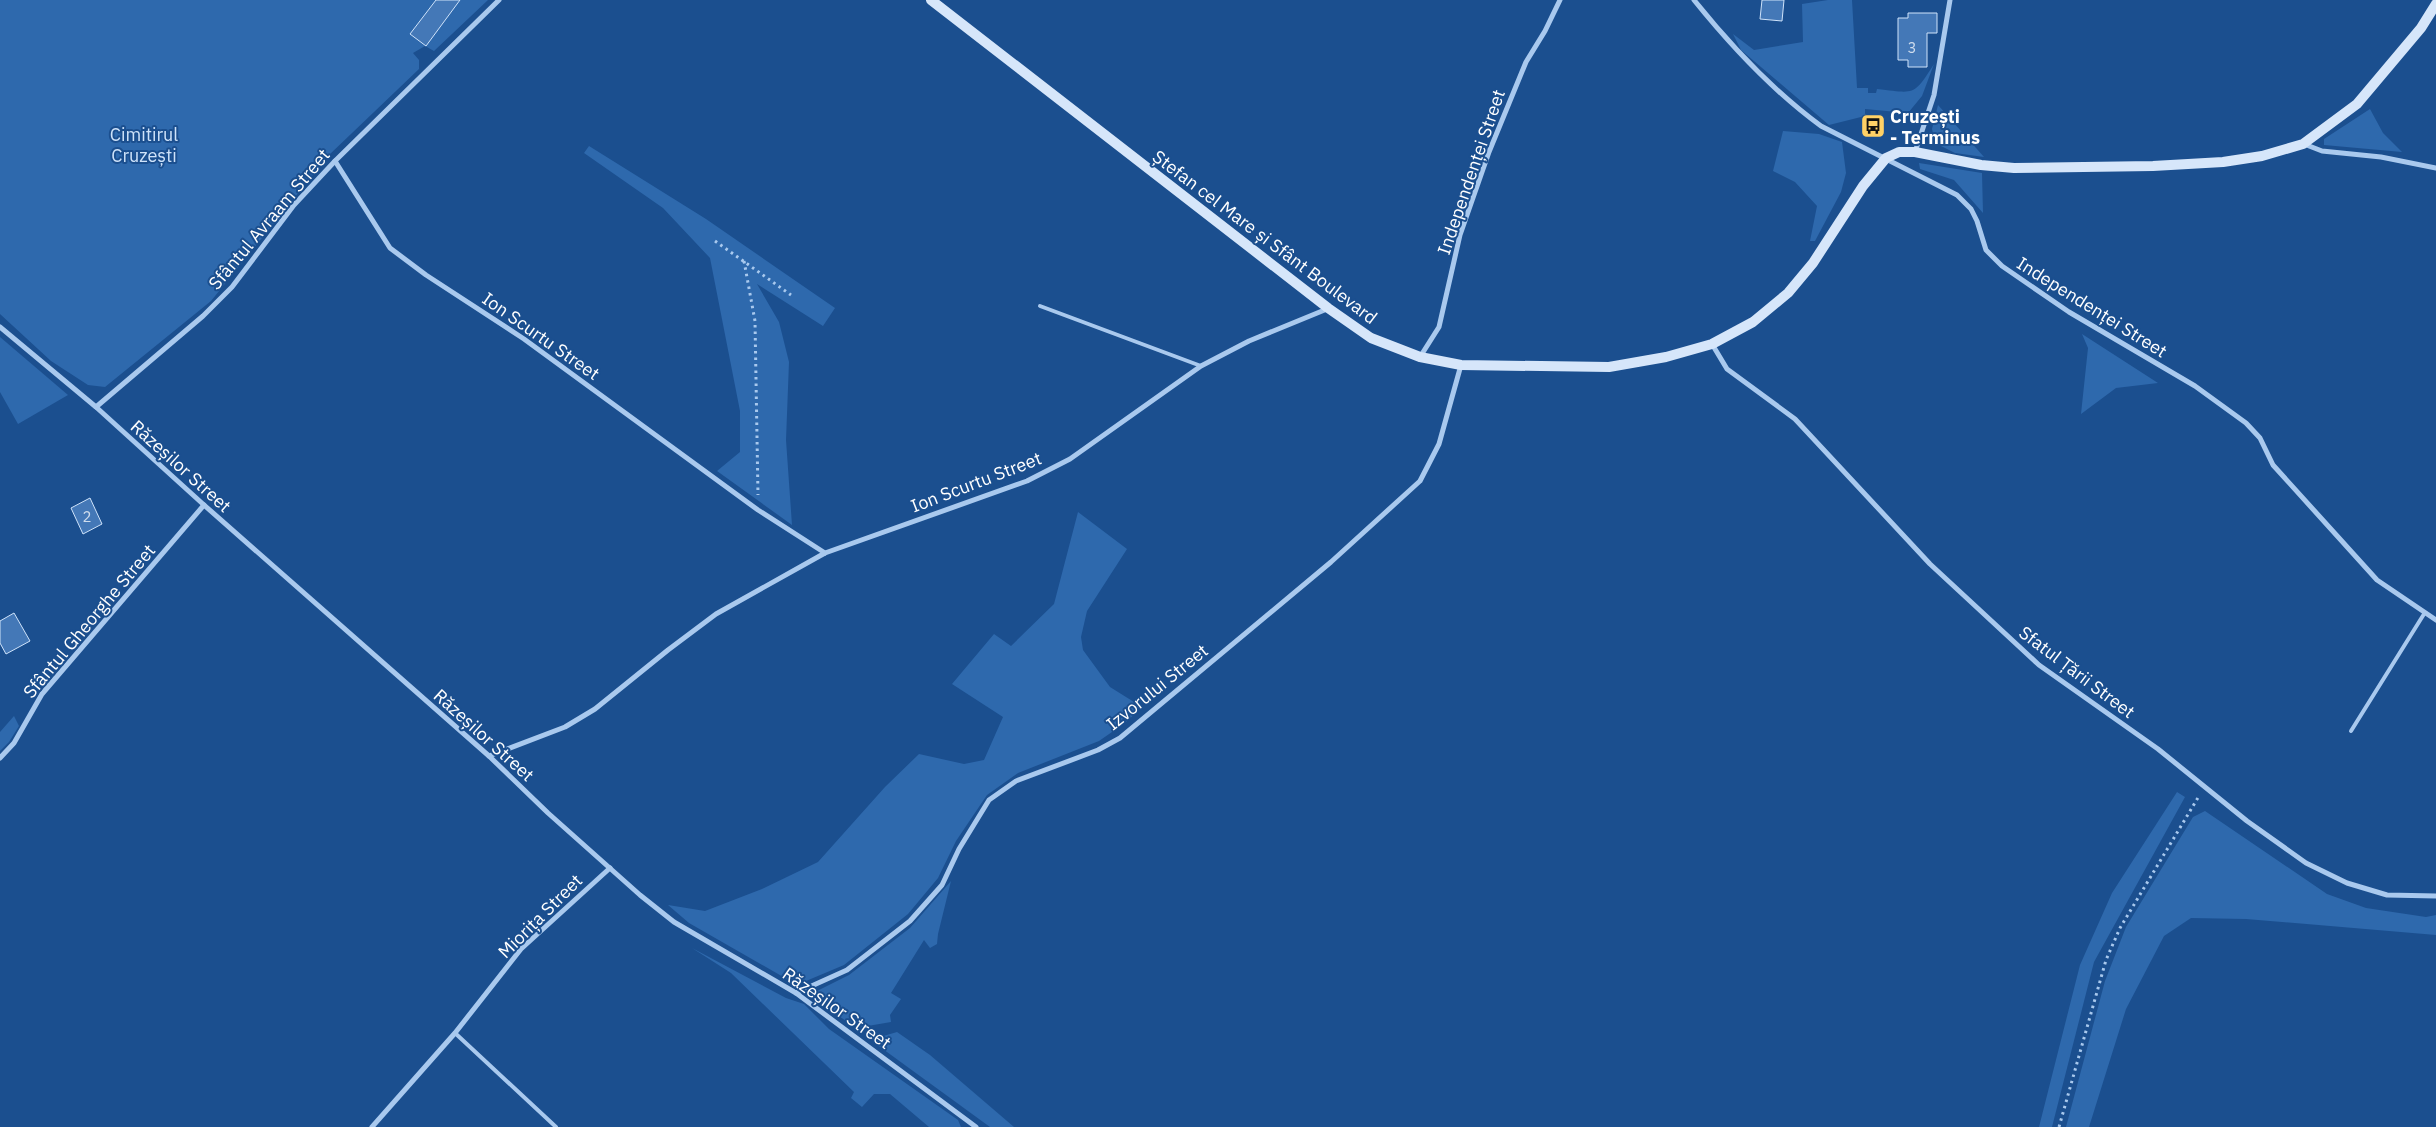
<svg xmlns="http://www.w3.org/2000/svg" width="2436" height="1127" font-family="'IBM Plex Sans',sans-serif">
<rect width="100%" height="100%" fill="#1b4f8f"/>
<g fill="#2e69ad">
<polygon points="0,0 488,0 434,51 425,46 413,53 419,60 419,69 329,155 211,301 105,387 88,385 51,361 0,314"/>
<path d="M1828,0h24l5,88h11v5h8l1,-4c38,4 36,8 57,-25l-12,32 -14,17 -43,-4v7l-36,9 -88,-75 -8,-16 21,16 49,-8 -1,-38z"/>
<polygon points="1938,105 1984,157 1955,153 1935,143 1932,129"/>
<polygon points="2370,109 2383,133 2402,152 2324,145 2324,139"/>
<polygon points="1783,131 1819,134 1842,142 1846,173 1841,192 1815,241 1810,241 1817,206 1795,182 1773,171"/>
<polygon points="589,146 706,219 835,308 823,326 757,284 779,322 789,362 786,440 792,525 717,471 740,452 740,411 710,258 663,208 584,153"/>
<polygon points="1919,163 1982,173 1983,213 1954,180 1920,169"/>
<polygon points="2082,334 2158,383 2116,388 2081,414 2088,348"/>
<polygon points="0,337 68,395 18,424 0,392"/>
<polygon points="1078,512 1127,549 1087,611 1081,637 1083,650 1110,687 1142,707 1125,723 1099,741 1018,773 987,795 956,841 938,878 908,914 844,965 806,981 792,982 689,923 668,905 705,911 762,889 818,862 885,787 919,754 964,764 984,760 1003,717 952,684 994,634 1011,646 1054,604"/>
<polygon points="14,716 19,726 9,742 0,751 0,732"/>
<polygon points="2177,792 2185,797 2094,962 2052,1127 2039,1127 2080,965 2112,893"/>
<polygon points="2205,811 2327,894 2366,908 2426,917 2436,915 2436,935 2246,919 2191,918 2164,936 2126,1009 2089,1127 2066,1127 2105,981 2126,927 2193,817"/>
<polygon points="951,881 938,934 937,944 930,948 924,940 891,993 901,999 890,1015 891,1022 856,1028 809,995 849,975 910,928"/>
<polygon points="692,948 786,998 804,1004 829,1029 958,1120 961,1127 929,1127 890,1094 874,1094 862,1107 851,1098 854,1092 731,973"/>
<polygon points="897,1032 930,1055 1014,1127 990,1127 876,1044 880,1037"/>
</g>
<g fill="#4478b7" stroke="#cfe3fa">
<polygon points="436,0 460,0 426,46 410,34"/>
<polygon points="1762,0 1784,0 1782,21 1760,19"/>
<polygon points="1908,13 1937,13 1937,33 1927,33 1927,67 1908,67 1908,60 1898,60 1898,18 1908,18"/>
<polygon points="90,498 102,524 83,534 71,508"/>
<polygon points="14,613 30,641 6,654 0,643 0,621"/>
</g>
<g fill="none" stroke-linecap="round" stroke-linejoin="round">
<g stroke="#a9c9ee" stroke-width="3" stroke-dasharray="2.5 4" stroke-linecap="butt">
<polyline points="715,241 791,295"/>
<polyline points="744,261 755,321 758,495"/>
<polyline points="2059,1127 2106,960 2120,928 2199,796"/>
</g>
<g stroke="#a9c9ee" stroke-width="4">
<polyline points="1040,306 1201,366"/>
<polyline points="2351,731 2424,614"/>
<polyline points="455,1033 556,1127"/>
</g>
<g stroke="#a9c9ee" stroke-width="5">
<path d="M1694,0c37,46 79,91 127,126l136,69 14,14 6,12 9,29 16,16 67,46 126,74 51,37 14,15 13,27 104,115 59,40"/>
<polyline points="2304,144 2322,151 2381,157 2436,168"/>
<polyline points="1915,152 1934,95 1950,0"/>
<polyline points="335,161 390,248 426,275 524,339 758,510 825,553"/>
<polyline points="0,327 96,407 204,505 489,756 548,813 640,895 674,922 796,993 976,1127"/>
<polyline points="1712,344 1727,369 1795,419 1930,564 2039,665 2158,749 2247,821 2306,863 2347,883 2387,895 2436,896"/>
<polyline points="1420,357 1439,327 1460,235 1489,152 1526,62 1545,31 1560,0"/>
<polyline points="96,407 203,316 232,287 294,205 335,161 499,0"/>
<polyline points="489,756 565,727 595,709 668,650 716,614 825,553 1027,481 1070,459 1201,366 1249,341 1327,309"/>
<polyline points="0,758 14,743 42,694 204,505"/>
<polyline points="796,993 847,970 910,921 942,885 959,849 989,800 1016,781 1098,750 1120,738 1331,562 1420,481 1439,444 1461,365"/>
<polyline points="372,1127 455,1033 521,949 610,868"/>
</g>
<polyline stroke="#d6e6fa" stroke-width="10" points="931,0 1328,308 1371,338 1420,357 1461,365 1609,367 1666,357 1712,344 1753,322 1788,293 1813,263 1863,186 1886,158 1899,152 1915,152 1981,165 2014,168 2153,166 2223,162 2262,156 2303,144 2357,104 2421,28 2436,4"/>
</g>
<defs>
<symbol id="bus-square" viewBox="-11 -11 22 22"><rect x="-9" y="-9" width="18" height="18" rx="4" fill="#ffd166" stroke="#1b4f8f"/><path d="M-5-6H5V4H4V6H2V4H-2V6H-4V4H-5ZM-3.5-4V0h7V-4ZM-3.5 1.2v1.5H-2V1.2ZM2 1.2v1.5H3.5V1.2Z" fill="#111"/></symbol>
</defs>
<g fill-rule="evenodd">
<use href="#bus-square" x="1859" y="112" width="28" height="28"/>
</g>
<g text-anchor="middle" dominant-baseline="central" stroke-width="4" stroke-linejoin="round" paint-order="stroke">
<g font-size="15" fill="#d0dded">
<text x="1912" y="47">3</text>
<text x="87" y="516">2</text>
</g>
<g font-size="18" font-weight="bold" fill="#fff" stroke="#1b4f8f" text-anchor="start">
<text x="1890" y="116">Cruzești<tspan x="1890" dy="21">- Terminus</tspan></text>
</g>
<g font-size="18" fill="#cfe3fa" stroke="#1b4f8f">
<text x="144" y="134">Cimitirul<tspan x="144" dy="21">Cruzești</tspan></text>
</g>
<g font-size="18" fill="#fff" stroke="#1b4f8f">
<text transform="translate(1471 172) rotate(-71)">Independenței Street</text>
<text transform="translate(269 219) rotate(-50)">Sfântul Avraam Street</text>
<text transform="translate(1265 237) rotate(37)">Ștefan cel Mare și Sfânt Boulevard</text>
<text transform="translate(2092 307) rotate(32)">Independenței Street</text>
<text transform="translate(541 336) rotate(35)">Ion Scurtu Street</text>
<text transform="translate(181 466) rotate(42)">Răzeșilor Street</text>
<text transform="translate(976 482) rotate(-21)">Ion Scurtu Street</text>
<text transform="translate(89 621) rotate(-50)">Sfântul Gheorghe Street</text>
<text transform="translate(2077 672) rotate(37)">Sfatul Țării Street</text>
<text transform="translate(1157 687) rotate(-39)">Izvorului Street</text>
<text transform="translate(484 735) rotate(42)">Răzeșilor Street</text>
<text transform="translate(540 916) rotate(-45)">Miorița Street</text>
<text transform="translate(837 1008) rotate(35)">Răzeșilor Street</text>
</g>
</g>
</svg>
